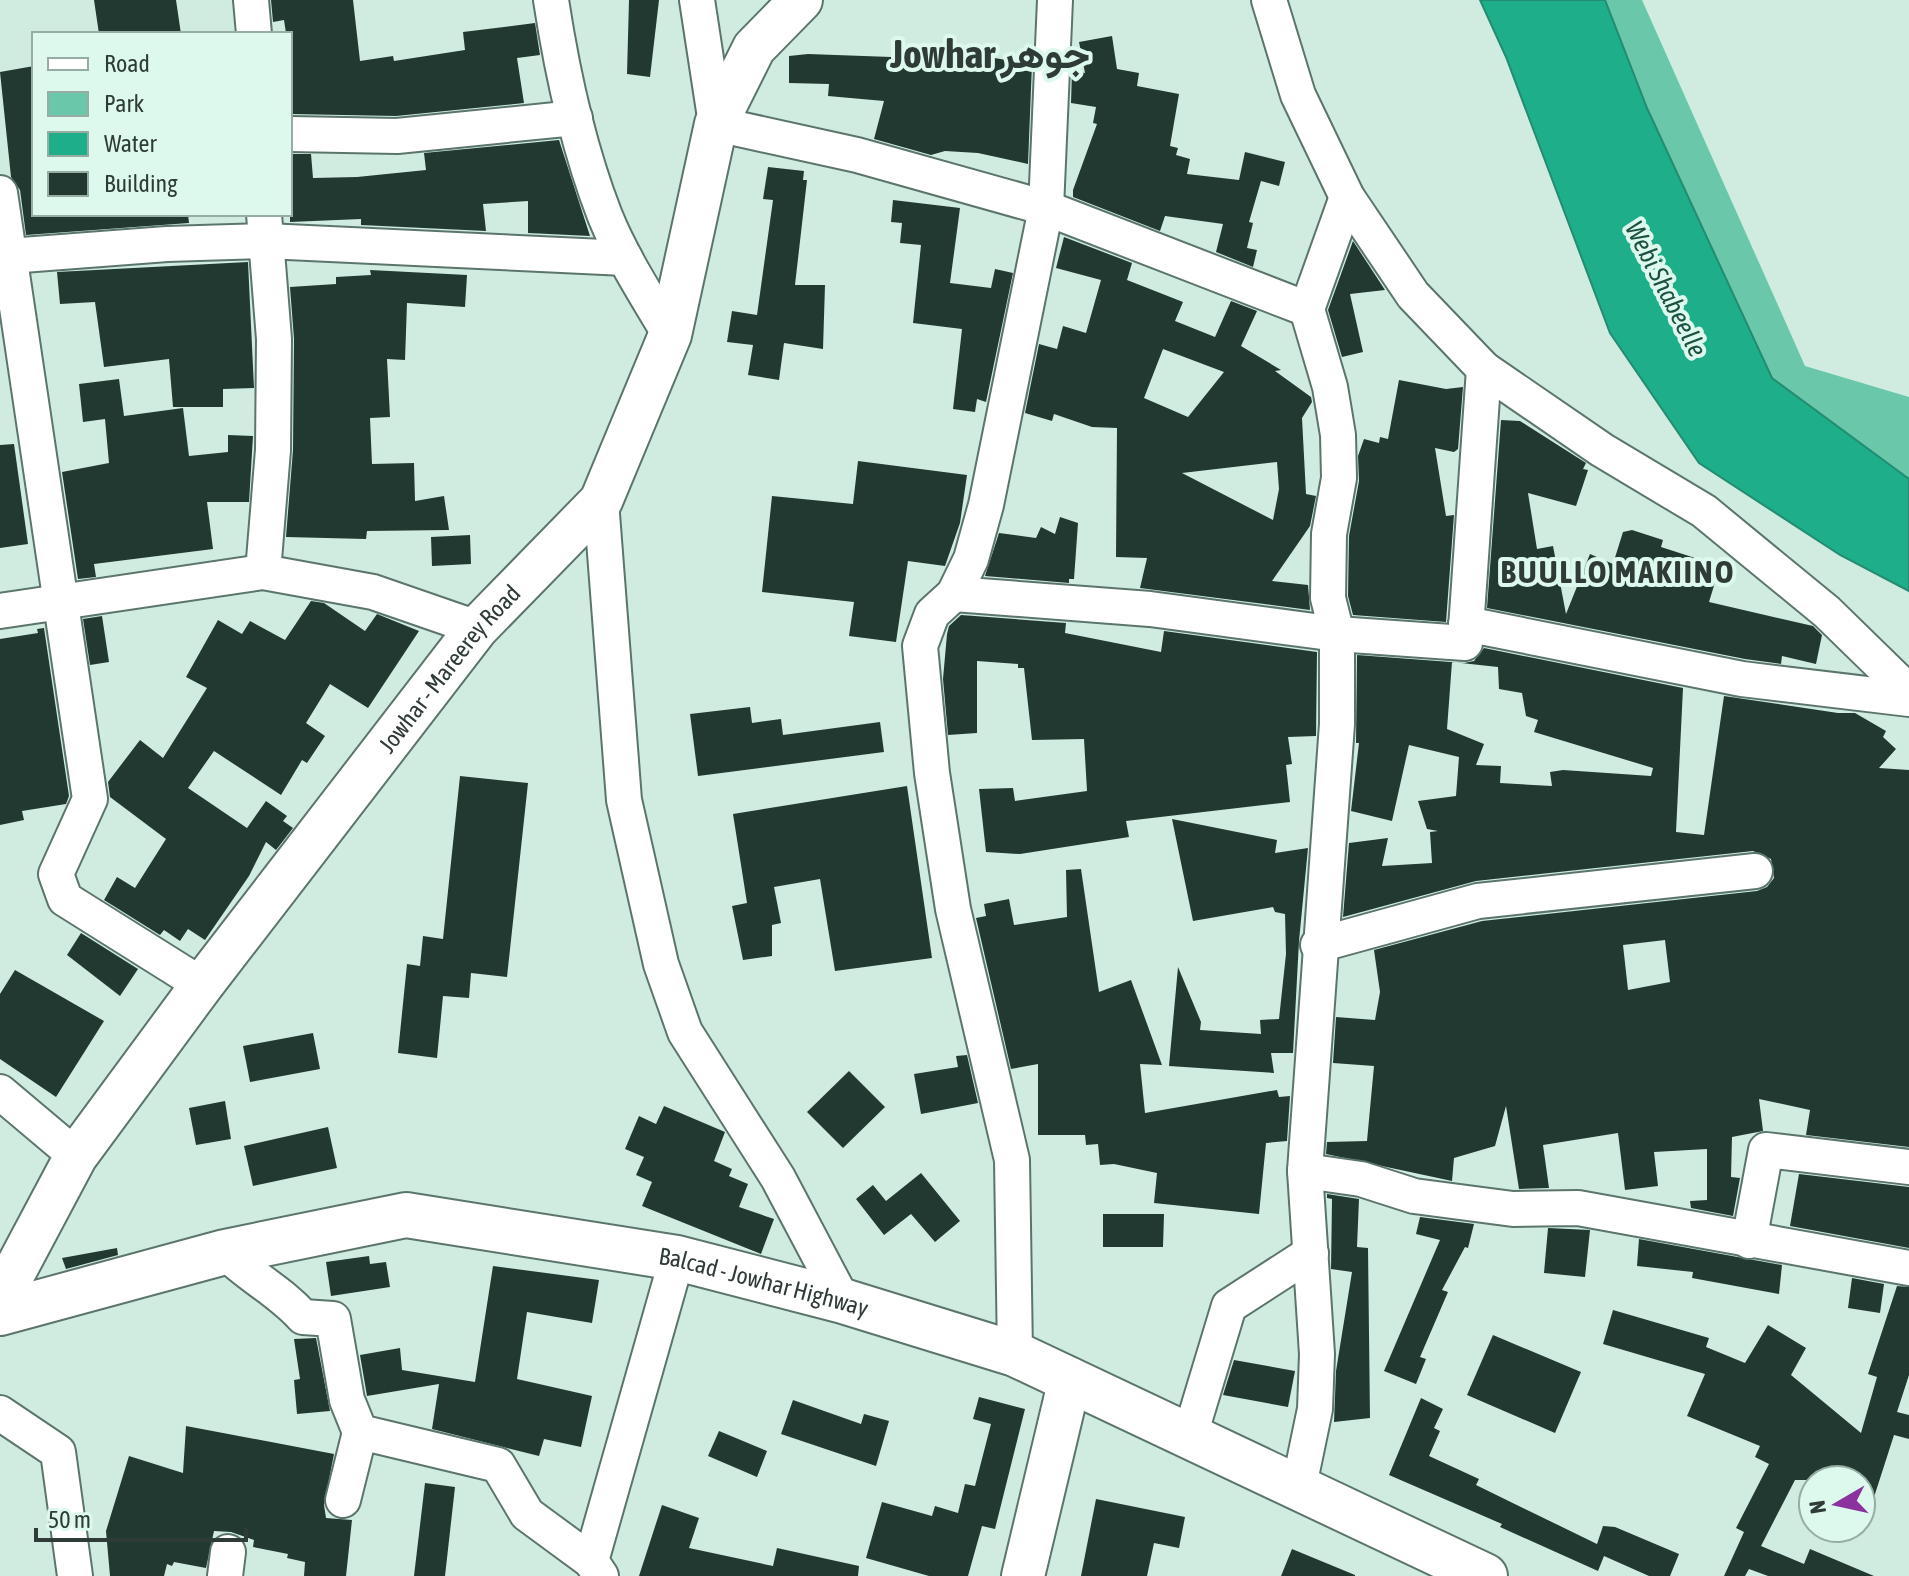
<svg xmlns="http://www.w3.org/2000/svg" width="1909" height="1576" font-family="'Asap Condensed',Vazirmatn,sans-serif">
<rect width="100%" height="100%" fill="#d0ece1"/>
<polygon fill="#6ac7a9" points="1605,0 1642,0 1805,366 1909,397 1909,479 1772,378 1647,108"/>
<polygon fill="#1eae8a" stroke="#238c71" stroke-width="2" points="1480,0 1605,0 1647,108 1772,378 1909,479 1909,591 1840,555 1699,463 1610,333 1506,57"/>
<g fill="#223931" fill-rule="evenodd">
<polygon points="94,0 176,0 181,34 99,34"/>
<polygon points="271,0 353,0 360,61 393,56 394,61 465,50 463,32 535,23 540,55 517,58 524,103 396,116 290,114 290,33 286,33 284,20 273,22"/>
<polygon points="629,0 659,0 650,77 627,74"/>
<polygon points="1112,36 1117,69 1139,73 1137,86 1179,94 1170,146 1178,148 1176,155 1190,159 1187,174 1239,180 1245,152 1285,162 1279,186 1261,181 1249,222 1253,223 1247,248 1257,250 1253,267 1216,252 1223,224 1165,216 1160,231 1073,197 1073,190 1097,124 1093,123 1096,107 1071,103 1072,71 1085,73 1079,42"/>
<polygon points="808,54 947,59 946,67 992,71 994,58 1032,64 1028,164 978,153 945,151 931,155 874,139 884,101 828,96 829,84 789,83 789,56"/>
<polygon points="34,66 34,214 188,214 189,223 26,235 20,190 11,177 0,72"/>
<polygon points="559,140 590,236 528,233 528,201 483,204 486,231 361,225 361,219 290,222 290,154 311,154 313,178 357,177 426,170 424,153"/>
<polygon points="768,167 804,171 803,180 807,180 795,285 825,285 823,349 784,343 779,380 748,375 753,345 727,342 732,311 757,315 773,200 763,199"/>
<polygon points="893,200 960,208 950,283 991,288 995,269 1013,273 986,402 977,399 975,412 953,409 962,329 913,323 921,245 900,243 902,223 891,222"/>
<path d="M1064,237l68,26 -5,17 56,22 -8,19 40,16 16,-36 26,10 -16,35 40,24 -6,1 36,26 1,5 -10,16 4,76 10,2 -6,30 -38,55 36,4 2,25 -170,-22 7,-30 -31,-1 1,-129 -25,-1 -38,-13 -2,7 -27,-8 14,-69 18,5 6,-23 23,7 15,-53 -45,-12zM1163,349l61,23 -36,45 -44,-19zM1277,462l2,27 -6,31 -91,-47z"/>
<polygon points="1353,241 1385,290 1350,294 1363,352 1342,357 1328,310"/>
<polygon points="248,262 254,388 223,389 223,407 173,407 169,359 104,367 95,302 60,304 57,272"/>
<polygon points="370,270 467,275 465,307 407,303 405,360 387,359 390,417 370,418 372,464 414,463 415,501 444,496 449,530 367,531 366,539 286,537 293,450 294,339 290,287 336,284 336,277 371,275"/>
<polygon points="119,379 124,416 183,408 189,456 228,452 228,435 253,436 249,502 207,502 213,549 94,564 96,577 78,579 62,472 109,463 105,419 83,422 79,384"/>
<polygon points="1399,380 1446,389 1463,387 1458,449 1454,452 1435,448 1446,516 1454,515 1446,622 1353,615 1348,596 1349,536 1359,481 1358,456 1364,439 1379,443 1380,437 1388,439"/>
<polygon points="1501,420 1520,421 1586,463 1583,469 1588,470 1576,506 1528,493 1537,549 1553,546 1566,614 1590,554 1613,564 1623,532 1632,530 1663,540 1661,547 1720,566 1709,602 1813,626 1822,635 1816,664 1782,656 1781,664 1745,659 1487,608"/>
<polygon points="14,444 28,544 0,548 0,445"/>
<polygon points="858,461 967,475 960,523 945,566 908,561 896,642 849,636 854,602 762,592 772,496 853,504"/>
<polygon points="1060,517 1078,523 1074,579 1069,579 1069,583 985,576 999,533 1036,538 1041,527 1055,534"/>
<polygon points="470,535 471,564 432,566 431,537"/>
<polygon points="311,601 324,603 365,631 377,614 419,631 368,708 330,684 306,723 325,736 307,763 302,760 281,795 214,751 188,788 247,828 266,801 287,816 283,821 293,828 276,850 266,842 249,876 205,940 188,929 180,941 164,930 160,935 104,900 117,877 135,888 166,839 110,797 108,782 140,740 163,758 207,688 186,677 218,620 242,634 250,621 285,640"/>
<polygon points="961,615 1066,623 1065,633 1161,652 1164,631 1317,652 1316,736 1288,737 1292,764 1286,765 1290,802 1126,821 1129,837 1020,854 986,852 979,789 1013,788 1015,801 1087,791 1084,739 1032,740 1024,668 1018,668 1018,664 977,661 977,733 948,735 943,679 947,634 949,626"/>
<polygon points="102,616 109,662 90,665 83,619"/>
<polygon points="44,628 69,796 66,804 22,811 24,820 0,825 0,639 38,633 37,629"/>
<path d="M1484,648l199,40 -7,144 28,3 20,-139 114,17h17l31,18 -3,6 13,12 -17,19 30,2v377l-103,-12 4,-25 -51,-11 4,32 -31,6 -1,40 9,1 -7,38 -42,-8 -1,-7 17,-1v-51l-53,3 4,34 -33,4 -7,-57 -75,12 6,43 -30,1 -13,-83 -11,40 -41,12 -2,23 -126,-27 1,-12 40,-1 7,-75 -41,-3 3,-46 39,3 5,-28 -6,-42 108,-29 275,-30 10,-4 7,-9 -3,-19 -18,-8 -277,30 -133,36 6,-74 39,-5 -6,28 50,-3 -2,-31 8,-1 -11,-2 -9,-28 38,-5 3,-39 -50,-12 -17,76 -41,-10 8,-68h-3l1,-88 107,8 10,-2zM1452,662l46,5 1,22 23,4 4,23 12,4 -4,12 119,36 -2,8 -88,-6 -13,2 2,14 -52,-3 1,-17 -25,-1 8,-21 -37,-15zM1665,940l5,42 -42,8 -5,-45z"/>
<polygon points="750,707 752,723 781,719 783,735 880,722 884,752 698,776 690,714"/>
<polygon points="460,776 528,783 507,977 471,973 469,998 443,996 437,1058 398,1053 407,964 420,966 423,936 443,939"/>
<polygon points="907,786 932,958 835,971 820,879 774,887 781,923 772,925 772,956 743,960 732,906 747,903 733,814"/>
<polygon points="1172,819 1277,840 1275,853 1308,848 1299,941 1293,1053 1271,1053 1274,1073 1169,1066 1178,967 1201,1022 1200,1030 1261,1034 1260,1020 1279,1019 1286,954 1285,914 1275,912 1273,907 1193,921"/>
<polygon points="1081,869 1099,992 1131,980 1162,1065 1140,1064 1145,1113 1277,1090 1279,1097 1290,1096 1287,1141 1266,1143 1259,1214 1154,1203 1157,1173 1114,1164 1100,1165 1098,1144 1086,1145 1085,1135 1038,1135 1038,1064 1011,1069 976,918 986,916 984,904 1009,899 1014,925 1067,917 1066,870"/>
<polygon points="81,933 138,969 120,996 67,955"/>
<polygon points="15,970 104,1021 56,1097 0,1059 0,994"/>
<polygon points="313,1033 320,1069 250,1082 243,1046"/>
<polygon points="967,1055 978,1103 921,1114 914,1074 958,1067 956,1056"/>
<polygon points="849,1071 885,1107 843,1148 807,1112"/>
<polygon points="225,1101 231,1139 196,1145 189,1108"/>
<polygon points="664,1106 725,1132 714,1161 732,1169 729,1176 748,1184 739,1207 774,1219 761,1254 642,1206 652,1182 636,1175 644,1157 625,1149 639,1116 656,1124"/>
<polygon points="328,1127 337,1168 253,1186 244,1146"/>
<polygon points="921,1173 960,1221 935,1242 911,1214 884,1235 856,1199 873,1185 886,1201"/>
<polygon points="1799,1174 1909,1187 1909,1248 1790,1226"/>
<polygon points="1327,1194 1359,1199 1357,1247 1368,1248 1370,1418 1334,1422 1336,1371 1352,1272 1331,1269 1332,1199 1327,1198"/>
<polygon points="1103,1214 1164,1214 1163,1247 1103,1247"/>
<polygon points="1420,1217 1474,1224 1468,1248 1465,1247 1442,1290 1448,1292 1420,1357 1426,1359 1416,1384 1384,1371 1440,1240 1416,1234"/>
<polygon points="1548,1228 1590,1230 1585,1277 1544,1273"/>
<polygon points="1639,1239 1782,1265 1779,1294 1692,1278 1693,1272 1637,1266"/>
<polygon points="117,1248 118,1255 66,1269 62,1258"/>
<polygon points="369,1256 370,1264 386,1262 390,1287 331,1296 326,1262"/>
<polygon points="493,1266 599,1280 592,1323 527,1312 517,1379 592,1396 581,1447 544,1439 539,1456 432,1429 439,1384 367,1396 360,1355 400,1348 402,1370 475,1382"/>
<polygon points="1852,1278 1884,1284 1880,1313 1848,1308"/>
<polygon points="1897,1286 1909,1287 1909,1375 1897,1412 1909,1415 1909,1439 1894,1435 1866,1522 1861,1521 1861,1480 1795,1480 1761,1546 1804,1564 1810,1549 1874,1576 1768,1576 1749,1569 1745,1576 1724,1576 1744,1532 1736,1528 1769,1464 1755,1457 1760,1446 1687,1416 1705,1374 1603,1344 1613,1310 1709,1338 1706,1347 1745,1363 1768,1325 1806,1348 1791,1375 1861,1433 1877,1377 1868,1374"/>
<polygon points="1493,1335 1581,1372 1555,1433 1467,1395"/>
<polygon points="316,1338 330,1411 297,1414 294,1380 300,1379 294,1339"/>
<polygon points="1234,1360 1295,1371 1288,1407 1223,1395"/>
<polygon points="979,1397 1025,1409 995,1529 982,1526 968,1576 929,1576 866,1558 882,1502 932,1516 935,1506 958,1513 965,1484 975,1486 991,1424 973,1419"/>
<polygon points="1421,1398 1443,1409 1434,1428 1440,1431 1429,1456 1479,1479 1476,1485 1597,1544 1603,1526 1615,1527 1679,1554 1670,1576 1649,1576 1604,1556 1598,1571 1500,1527 1502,1524 1389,1475"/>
<polygon points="793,1400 861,1424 864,1414 889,1421 876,1466 781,1434"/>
<polygon points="186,1426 334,1454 324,1505 326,1518 352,1520 346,1576 304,1576 305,1562 287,1558 288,1554 253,1547 254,1540 231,1532 214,1531 206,1568 174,1562 172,1566 167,1564 164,1576 110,1576 106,1531 129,1456 183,1473"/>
<polygon points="719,1431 767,1451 757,1477 708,1456"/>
<polygon points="425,1483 455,1487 445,1576 414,1576"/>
<polygon points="1096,1499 1185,1517 1179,1548 1154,1543 1147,1576 1081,1576"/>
<polygon points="662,1505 699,1518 689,1548 773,1566 777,1548 859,1566 858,1576 639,1576"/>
<polygon points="1292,1549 1355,1575 1355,1576 1281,1576"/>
</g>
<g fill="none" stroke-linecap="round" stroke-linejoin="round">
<defs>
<g id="minor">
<polyline points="251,0 254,34"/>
<path d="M551,0c11,72 27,147 54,216 17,42 42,80 65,119"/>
<polyline points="697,0 716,124 857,155 1046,208 1307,309"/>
<polyline points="1269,0 1298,95 1347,197 1413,295 1484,369 1602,450 1704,511 1827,612 1909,692"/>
<polyline points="290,134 397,136 575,118"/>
<polyline points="0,193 90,799 56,874 65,899 202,985"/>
<polyline points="9,256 167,244 266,241 625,258"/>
<polyline points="601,501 624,800 661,964 685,1032 778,1178 843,1301"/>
<polyline points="263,572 273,450 274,339 264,214"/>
<polyline points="954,594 1150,609 1337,634 1465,643 1484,369"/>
<polyline points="0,611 263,572 373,592 477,628"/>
<polyline points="1466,624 1742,679 1909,699"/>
<polyline points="1318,945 1478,901 1755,871"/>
<polyline points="0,1092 76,1156"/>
<polyline points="1305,1171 1361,1179 1414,1196 1513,1209 1578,1208 1909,1268"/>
<polyline points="1749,1241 1766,1150 1909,1167"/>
<path d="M225,1252c25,25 55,39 78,65l30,2 14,81 13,32 138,33 29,49 64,47"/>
<polyline points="1015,1354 1012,1160 953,909 932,773 920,646 932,614 954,594 971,559 986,505 1046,208 1055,0"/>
<polyline points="0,1413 58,1452 75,1576"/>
<polyline points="1190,1435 1229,1306 1311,1253"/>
<polyline points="1299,1486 1315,1409 1317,1354 1305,1171 1337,724 1337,634 1328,598 1329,534 1339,478 1338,435 1330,387 1307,309 1347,197"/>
<polyline points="343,1500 360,1432"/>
<polyline points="225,1576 228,1552"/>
<polyline points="601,1576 591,1561 677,1258"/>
</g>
<g id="tertiary">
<path id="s1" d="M0,1299l76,-143 126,-171 275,-357 124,-127 69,-166 46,-211 38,-76 47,-48"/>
<polyline points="1023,1576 1070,1379"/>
</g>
<g id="primary">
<path id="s2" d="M0,1313l225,-61 181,-37 271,43 166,43 172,53 470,222"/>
</g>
</defs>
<use href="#minor" stroke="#5b756b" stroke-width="38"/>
<use href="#tertiary" stroke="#5b756b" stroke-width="46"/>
<use href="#primary" stroke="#5b756b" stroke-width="48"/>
<use href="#minor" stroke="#fff" stroke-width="34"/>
<use href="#tertiary" stroke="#fff" stroke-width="42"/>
<use href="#primary" stroke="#fff" stroke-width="44"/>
</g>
<g text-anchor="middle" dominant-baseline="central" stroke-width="8" stroke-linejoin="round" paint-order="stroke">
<g font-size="24" fill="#2f3b36" stroke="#ddf9ee">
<text stroke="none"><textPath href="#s1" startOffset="776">Jowhar - Mareerey Road</textPath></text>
<text stroke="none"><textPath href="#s2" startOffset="782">Balcad - Jowhar Highway</textPath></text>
</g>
<g font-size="26" font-style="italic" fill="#1c5142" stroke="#ddf9ee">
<text transform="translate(1666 289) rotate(63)">Webi Shabeelle</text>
</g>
<g font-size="32" font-weight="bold" letter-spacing="2" fill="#2f3b36" stroke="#ddf9ee">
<text x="1618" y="571">BUULLO MAKIINO</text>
</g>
<g font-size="40" font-weight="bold" fill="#2f3b36" stroke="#ddf9ee">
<text x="990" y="53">Jowhar جوهر</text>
</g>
</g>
<rect x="32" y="32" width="260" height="184" fill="#ddf9ee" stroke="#97ada4" stroke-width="2"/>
<rect x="48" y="58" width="40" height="12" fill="#ffffff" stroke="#97ada4" stroke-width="2"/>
<text x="104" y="72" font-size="24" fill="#2f3b36">Road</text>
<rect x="48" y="92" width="40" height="24" fill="#6ac7a9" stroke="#97ada4" stroke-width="2"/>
<text x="104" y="112" font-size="24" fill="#2f3b36">Park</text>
<rect x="48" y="132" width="40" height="24" fill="#1eae8a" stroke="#97ada4" stroke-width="2"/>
<text x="104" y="152" font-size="24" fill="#2f3b36">Water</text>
<rect x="48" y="172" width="40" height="24" fill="#223931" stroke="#97ada4" stroke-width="2"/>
<text x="104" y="192" font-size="24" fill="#2f3b36">Building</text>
<g transform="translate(1837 1504) rotate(261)"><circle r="38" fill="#ddf9ee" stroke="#97ada4" stroke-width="2"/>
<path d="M0-6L14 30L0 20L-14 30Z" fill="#8c329e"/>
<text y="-12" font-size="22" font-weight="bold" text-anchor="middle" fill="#2f3b36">N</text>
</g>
<path d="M36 1528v12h210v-12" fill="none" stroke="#2f3b36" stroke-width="4"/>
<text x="48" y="1528" font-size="24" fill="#2f3b36" stroke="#ddf9ee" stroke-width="6" paint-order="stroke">50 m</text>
</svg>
